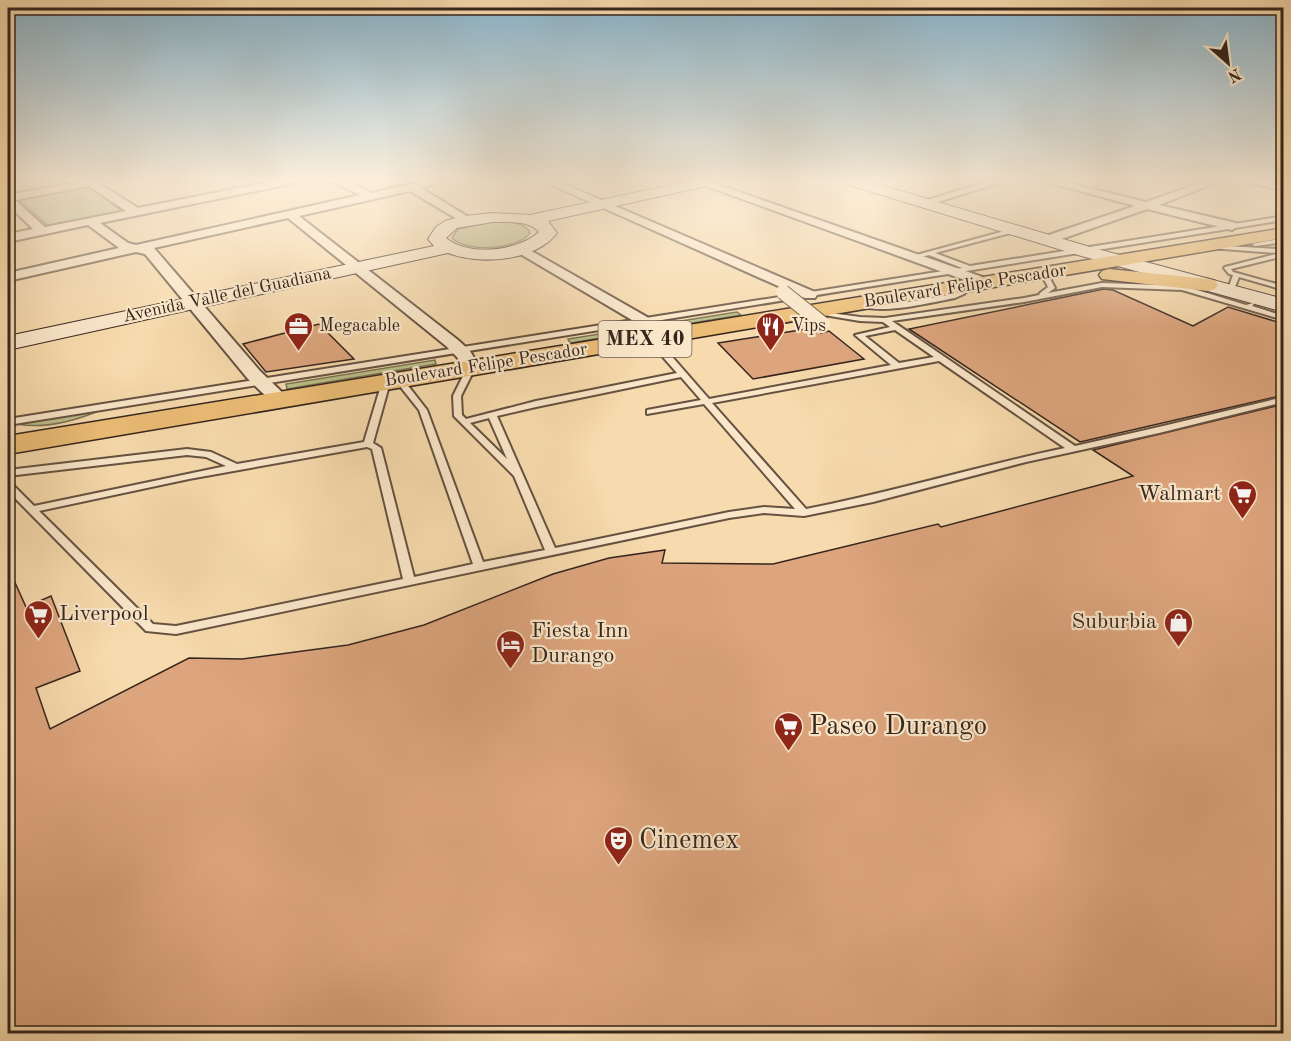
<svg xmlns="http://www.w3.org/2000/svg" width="1291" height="1041" font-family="'Old Standard TT',serif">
<rect width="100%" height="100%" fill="#f7daad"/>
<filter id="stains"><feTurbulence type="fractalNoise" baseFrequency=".00333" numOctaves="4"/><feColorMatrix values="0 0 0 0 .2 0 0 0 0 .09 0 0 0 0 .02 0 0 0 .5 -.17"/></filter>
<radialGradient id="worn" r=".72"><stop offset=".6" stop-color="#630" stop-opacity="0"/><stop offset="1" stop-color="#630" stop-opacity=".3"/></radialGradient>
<g fill="#bcc08a" stroke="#787254" stroke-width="1.5">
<polygon points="90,187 124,213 51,228 18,199"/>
<path d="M490,222c13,0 34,-2 40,11 -12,17 -64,20 -78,5l6,-9z"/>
<polygon points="737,312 741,315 570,343 568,339"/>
<polygon points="435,360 436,364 287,389 286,384"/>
<path d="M101,410c-26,11 -57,19 -84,14z"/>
</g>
<g fill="#dda57e" stroke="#35251d" stroke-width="1.5">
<polygon points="1104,289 1113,290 1193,326 1228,307 1284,324 1284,395 1080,442 909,329"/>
<polygon points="319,324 354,359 266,372 243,344"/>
<polygon points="813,328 821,333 829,331 864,359 753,379 718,343"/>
<polygon points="1284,404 1284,1034 8,1034 8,567 26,607 51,596 80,671 36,688 50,729 189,658 242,659 348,645 424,625 553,574 609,558 665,550 662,563 773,564 938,524 941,527 1133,476 1093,450"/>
</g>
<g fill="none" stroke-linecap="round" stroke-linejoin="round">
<defs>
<g id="lane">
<polygon points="1284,216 1284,220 8,425 8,419 962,268 929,255 912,259 909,257 1016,228 1019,230 1018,231 935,253 970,266"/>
<polygon points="1284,238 1284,242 1255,246 1252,244"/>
<polygon points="1212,245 1277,249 1280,251 1277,253 1210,248 1210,246"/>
<polygon points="1284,252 1284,256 1231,269 1233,272 1284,286 1284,290 1239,277 1233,292 1225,293 1222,291 1228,289 1233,275 1229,274 1224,268 1225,267"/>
<path d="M1044,271l3,2 8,15 -7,5 54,-10 90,3 3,2 -1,1 52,16 7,-2 1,1 -2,2 32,10v4l-102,-30 -80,-3 -78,15 -132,19 183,125 84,-19 125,-30v5l-125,31 -133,29 -153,40 -69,14 -40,-3 -35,5 -553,116 -30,-3 -138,-140v-8l4,1 22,22 192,-40 -20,-9 -19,-2 -179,21v-6l179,-21 24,3 26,12 127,-22 18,-60 4,-2 4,2 -17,61 8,5 33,129 59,-13 -54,-154 -24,-30 4,-2h3l25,32 56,152 62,-12 -31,-74 -60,-60 -1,-20 15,-30h3l4,2 -14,28 1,19 4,4 70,-18 141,-28 -29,-33 -1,-2 4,-2h3l55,63 182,-34 -36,-30 35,-8 -7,-5 -23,-1 -42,-7 -3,-2 1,-1 44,6 25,1 139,-20 15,-3 1,-2 8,-6 -7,-14zM895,330l39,27 -35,6 -34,-27zM939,361l126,87c-87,18 -171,44 -259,61l-94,-106zM681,377l20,23 -54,10v4l57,-10 91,105 -31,-2 -35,5 -174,36 -58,-132 39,-9zM489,418l18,41 -37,-36zM367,447l5,2 31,130 -227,47 -23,-2 -114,-113 150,-32z"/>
<path d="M967,285l5,1 -8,8 -9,4c-22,4 -74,17 -92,8l3,-2 24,1 63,-11 7,-2z"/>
</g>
<g id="street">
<path d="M84,181h23l-7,3 38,24 136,-27h21l-5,3 -190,39 28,20 8,2 224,-50 -29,-14h14l27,12 52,-12h20l-23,7 49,30v4h-8l-52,-31 -111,25 159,124 12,11 10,17 -3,4h-12l-8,-15 -11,-11 -158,-128 -134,30 106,123 26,25 3,4 -3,4h-12l-26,-25 -103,-125 -9,-2 -128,29v-8l111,-25 -31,-23 -80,17v-8l25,-5 -25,-24v-10zM89,186l37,25 -81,16 -30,-27z"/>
<polygon points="543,181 557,181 815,292 817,295 815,298 805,298"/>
<polygon points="693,181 708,181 991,280 993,283 991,286 981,286"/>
<polygon points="988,181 1005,181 928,205 924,206 918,203"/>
<polygon points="1043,181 1061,181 1146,202 1206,181 1221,181 1159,205 1236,223 1238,226 1232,230 1147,209 1047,244 1041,240 1043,237 1135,206"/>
<polygon points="1244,181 1265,181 1284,185 1284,191"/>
<polygon points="521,245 647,317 650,320 647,323 637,323 517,252 515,249"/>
</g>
<g id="secondary">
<path d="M690,181h28l-7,4 -163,36 9,12c-22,29 -78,32 -109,20l-440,97v-14l426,-90 -6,-7 8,-12 9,-6 19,-5 29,-3 37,2zM493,222c15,0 36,-2 46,10 -21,19 -70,25 -93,6l11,-10z"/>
<polygon points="844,181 867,181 1090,247 1284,299 1284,312 1078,255 846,184"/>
</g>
<g id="primary">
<polygon points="1284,228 1284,238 8,454 8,436"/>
<polygon points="1109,269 1208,279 1215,281 1218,285 1215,289 1208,291 1102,279 1099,275 1102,271"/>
</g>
</defs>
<use href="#lane" stroke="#665241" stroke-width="4"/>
<use href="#street" stroke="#665241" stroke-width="4"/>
<use href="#secondary" stroke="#35251d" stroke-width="2"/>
<use href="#primary" stroke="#35251d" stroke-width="3"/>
<use href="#lane" fill="#fae7ca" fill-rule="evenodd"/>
<use href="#street" fill="#fae7ca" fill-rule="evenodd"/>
<use href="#secondary" fill="#fae7ca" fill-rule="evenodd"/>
<use href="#primary" fill="#ecbd76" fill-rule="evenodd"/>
<defs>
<polyline id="street-bridge" points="783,292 823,324"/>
</defs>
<use href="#street-bridge" stroke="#665241" stroke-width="16" stroke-linecap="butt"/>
<use href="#street-bridge" stroke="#fae7ca" stroke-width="14"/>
</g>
<linearGradient id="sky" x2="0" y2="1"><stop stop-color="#8ab7d0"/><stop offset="0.55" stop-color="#fbeeda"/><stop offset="1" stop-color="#fbeeda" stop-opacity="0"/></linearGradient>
<rect width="1291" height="327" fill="url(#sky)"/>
<defs>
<symbol id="office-pin" viewBox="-11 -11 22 30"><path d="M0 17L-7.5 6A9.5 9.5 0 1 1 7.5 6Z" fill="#8f2418" stroke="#fae7ca"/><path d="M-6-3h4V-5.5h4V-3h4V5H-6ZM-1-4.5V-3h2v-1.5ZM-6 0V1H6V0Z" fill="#fff"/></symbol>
<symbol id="restaurant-pin" viewBox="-11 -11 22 30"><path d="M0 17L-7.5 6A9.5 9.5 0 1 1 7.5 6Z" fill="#8f2418" stroke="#fae7ca"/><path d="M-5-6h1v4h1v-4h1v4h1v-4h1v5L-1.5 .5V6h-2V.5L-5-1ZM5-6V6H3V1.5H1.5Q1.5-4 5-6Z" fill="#fff"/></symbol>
<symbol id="supermarket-pin" viewBox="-11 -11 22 30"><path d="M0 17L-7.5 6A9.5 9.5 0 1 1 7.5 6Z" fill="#8f2418" stroke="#fae7ca"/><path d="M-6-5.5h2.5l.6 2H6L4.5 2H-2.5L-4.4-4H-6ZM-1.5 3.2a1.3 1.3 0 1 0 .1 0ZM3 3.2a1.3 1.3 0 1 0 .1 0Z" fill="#fff"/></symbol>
<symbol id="shop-pin" viewBox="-11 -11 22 30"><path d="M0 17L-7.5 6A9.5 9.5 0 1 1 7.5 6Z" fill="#8f2418" stroke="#fae7ca"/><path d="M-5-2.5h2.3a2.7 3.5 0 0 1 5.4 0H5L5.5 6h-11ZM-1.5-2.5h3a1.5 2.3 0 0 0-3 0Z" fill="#fff"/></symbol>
<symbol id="hotel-pin" viewBox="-11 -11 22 30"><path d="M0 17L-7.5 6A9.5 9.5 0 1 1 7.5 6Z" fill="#8f2418" stroke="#fae7ca"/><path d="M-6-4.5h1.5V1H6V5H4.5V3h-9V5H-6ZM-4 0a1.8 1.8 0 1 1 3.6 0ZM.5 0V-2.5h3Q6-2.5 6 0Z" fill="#fff"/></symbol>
<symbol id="theatre-pin" viewBox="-11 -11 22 30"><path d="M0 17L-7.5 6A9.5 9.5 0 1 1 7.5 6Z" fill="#8f2418" stroke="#fae7ca"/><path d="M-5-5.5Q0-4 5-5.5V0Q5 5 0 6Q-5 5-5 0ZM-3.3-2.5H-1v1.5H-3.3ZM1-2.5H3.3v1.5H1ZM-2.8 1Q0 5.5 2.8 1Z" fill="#fff"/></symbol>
</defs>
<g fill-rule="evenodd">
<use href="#office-pin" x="282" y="310" width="33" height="45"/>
<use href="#restaurant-pin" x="754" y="310" width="33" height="45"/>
<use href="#supermarket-pin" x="1226" y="478" width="33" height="45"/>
<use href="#supermarket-pin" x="22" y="598" width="33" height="45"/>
<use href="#shop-pin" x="1162" y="606" width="33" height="45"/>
<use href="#hotel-pin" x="494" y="628" width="33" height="45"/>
<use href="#supermarket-pin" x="772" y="710" width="33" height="45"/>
<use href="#theatre-pin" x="602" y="824" width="33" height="45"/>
</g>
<g text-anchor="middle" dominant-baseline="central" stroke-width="4.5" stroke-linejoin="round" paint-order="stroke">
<g font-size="18" fill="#35251d" stroke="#fae7ca">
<text transform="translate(965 286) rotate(-9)">Boulevard Felipe Pescador</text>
<text transform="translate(227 295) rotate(-12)">Avenida Valle del Guadiana</text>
<text transform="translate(486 365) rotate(-9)">Boulevard Felipe Pescador</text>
</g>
<g font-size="18" fill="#35251d" stroke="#fae7ca" text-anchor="start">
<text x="319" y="326">Megacable</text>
<text x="791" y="326">Vips</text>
</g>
<rect fill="#fae7ca" stroke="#705f51" stroke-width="1.5" x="598.5" y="321" width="93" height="36" rx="4.5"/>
<g font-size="21" font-weight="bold" fill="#35251d">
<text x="645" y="339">MEX 40</text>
</g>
<g font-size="22" fill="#35251d" stroke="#fae7ca" text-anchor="end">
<text x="1221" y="494">Walmart</text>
<text x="59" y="614" text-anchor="start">Liverpool</text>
<text x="1157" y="622">Suburbia</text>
<text x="531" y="631" text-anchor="start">Fiesta Inn<tspan x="531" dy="25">Durango</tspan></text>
</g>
<g font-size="27" fill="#35251d" stroke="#fae7ca" text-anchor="start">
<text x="809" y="726">Paseo Durango</text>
<text x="639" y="840">Cinemex</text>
</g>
</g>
<rect width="1291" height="1041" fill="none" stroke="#f7daad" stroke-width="30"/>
<rect x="9" y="9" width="1273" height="1023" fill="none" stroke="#35251d" stroke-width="3"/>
<rect x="15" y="15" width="1261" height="1011" fill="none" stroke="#35251d" stroke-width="1.5"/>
<g transform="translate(1228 63) rotate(152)" stroke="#fae7ca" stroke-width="4.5" paint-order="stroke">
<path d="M0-4.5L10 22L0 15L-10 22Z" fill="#35251d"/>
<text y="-9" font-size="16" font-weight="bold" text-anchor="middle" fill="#35251d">N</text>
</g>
<rect width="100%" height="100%" filter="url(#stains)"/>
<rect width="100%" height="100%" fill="url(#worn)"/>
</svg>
